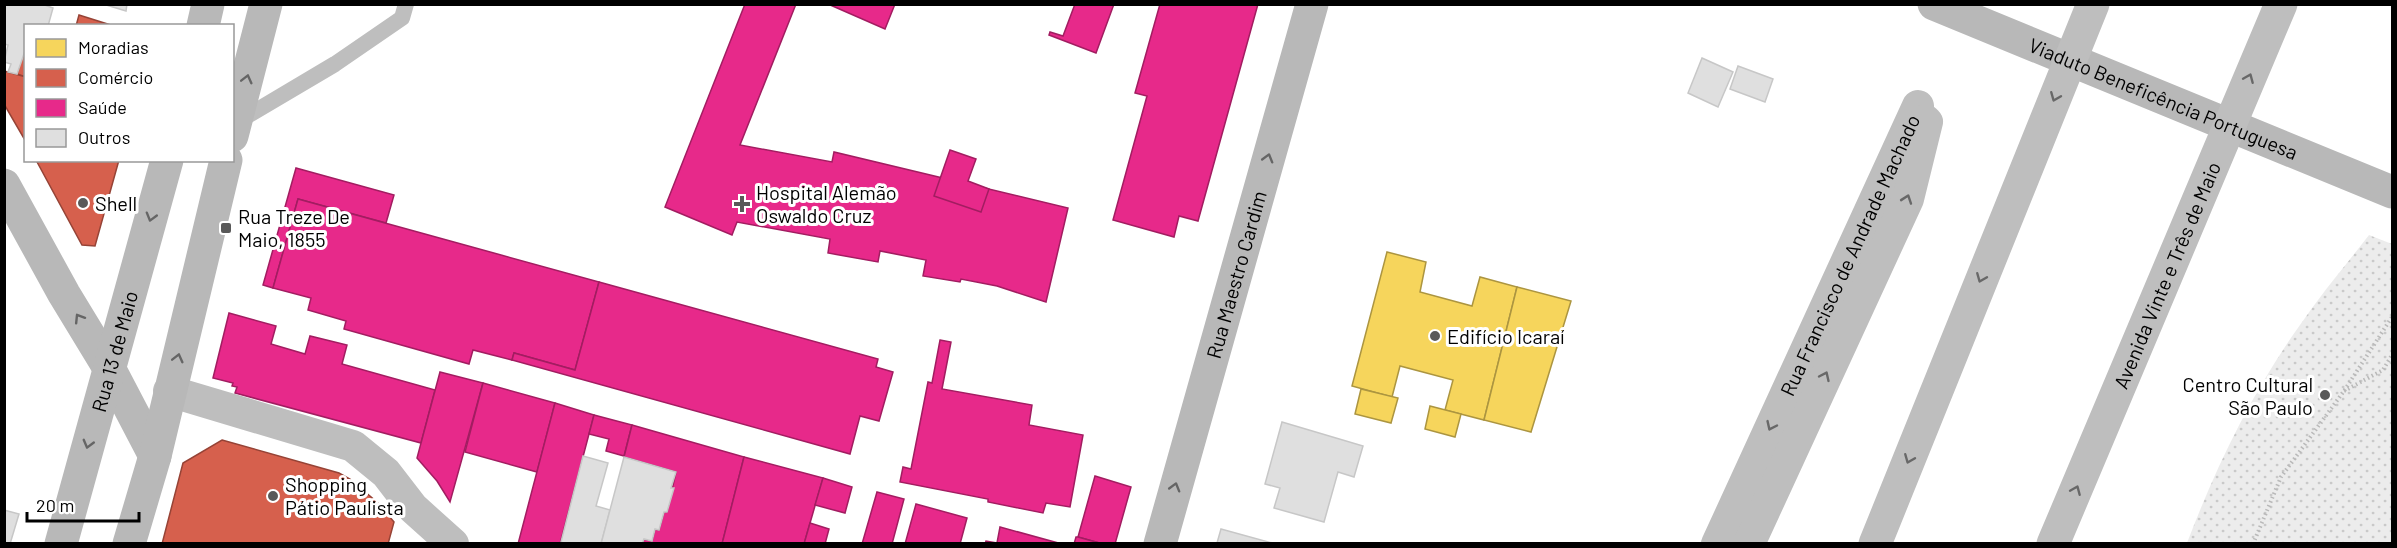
<svg xmlns="http://www.w3.org/2000/svg" width="2397" height="548" font-family="Barlow,sans-serif">
<defs>
<pattern id="grass-dots" width="8" height="8" patternUnits="userSpaceOnUse" patternTransform="scale(1.5)"><rect width="8" height="8" fill="#ececec"/><path d="M2 2h.1M6 6h.1" fill="none" stroke="#c9c9c9" stroke-width="1.8" stroke-linecap="round"/></pattern>
</defs>
<rect width="100%" height="100%" fill="#fff"/>
<path fill="url(#grass-dots)" d="M2369,235l23,9v299h-205c29,-76 65,-151 113,-218 21,-31 46,-60 69,-90z"/>
<g fill="#f6d55c" stroke="#ac9540" stroke-width="1.5">
<polygon points="1387,252 1426,262 1420,292 1472,306 1480,277 1517,287 1484,420 1445,410 1453,380 1400,366 1392,397 1352,386"/>
<polygon points="1517,287 1571,301 1531,432 1484,420"/>
<polygon points="1361,389 1398,398 1391,423 1355,414"/>
<polygon points="1430,406 1461,414 1455,437 1425,429"/>
</g>
<g fill="#d6604d" stroke="#964336" stroke-width="1.5">
<polygon points="79,15 114,26 76,26"/>
<polygon points="24,48 26,48 26,77 17,74"/>
<polygon points="4,71 26,77 26,142 4,104"/>
<polygon points="36,160 119,160 95,246 82,245"/>
<polygon points="222,440 339,473 350,479 377,502 394,522 388,544 162,544 183,463"/>
</g>
<g fill="#e7298a" stroke="#a21d61" stroke-width="1.5">
<polygon points="745,4 796,4 740,145 832,162 834,152 1068,208 1046,302 997,286 961,279 960,282 923,276 926,260 880,251 878,262 828,253 830,239 737,222 732,235 665,207"/>
<polygon points="828,4 895,4 885,29"/>
<polygon points="1075,4 1114,4 1096,53 1049,35 1050,32 1063,36"/>
<polygon points="1160,4 1258,4 1198,221 1179,216 1174,237 1113,220 1147,96 1135,93"/>
<polygon points="950,150 976,159 968,181 989,189 981,212 934,196"/>
<polygon points="296,168 394,195 386,223 298,199 273,288 263,285"/>
<polygon points="298,199 599,282 575,370 514,353 512,360 473,350 469,364 344,329 346,321 308,310 311,298 273,288"/>
<polygon points="599,282 878,359 876,367 893,372 879,421 860,416 850,454 512,360 514,353 575,370"/>
<polygon points="229,313 276,326 271,344 305,354 310,336 347,345 342,364 435,390 421,443 235,393 237,387 232,386 233,383 213,378"/>
<polygon points="940,340 951,342 942,389 1032,405 1029,425 1083,435 1070,507 1046,503 1043,513 988,502 988,499 900,482 903,467 911,469 928,382 932,383"/>
<polygon points="440,372 483,383 450,502 437,481 417,458"/>
<polygon points="483,383 555,403 537,472 465,452"/>
<polygon points="555,403 594,415 560,544 518,544"/>
<polygon points="594,415 632,425 624,456 606,451 609,439 589,434"/>
<polygon points="632,425 744,457 722,544 642,544 644,539 652,541 655,529 659,530 664,512 667,512 676,472 624,457"/>
<polygon points="744,457 823,478 804,544 722,544"/>
<polygon points="1095,476 1131,487 1115,544 1103,544 1078,537"/>
<polygon points="823,478 852,487 845,513 815,505"/>
<polygon points="877,492 904,499 892,544 862,544"/>
<polygon points="916,504 967,518 960,544 905,544"/>
<polygon points="810,523 829,529 825,544 804,544"/>
<polygon points="1000,527 1062,544 985,544 986,541 997,543"/>
<polygon points="1076,537 1078,537 1103,544 1074,544"/>
</g>
<g fill="#dfdfdf" stroke="#c7c7c7" stroke-width="1.5">
<polygon points="4,4 42,4 53,8 48,26 26,26 26,48 17,74 8,72 11,64 4,62 8,45 4,44"/>
<polygon points="103,4 127,4 126,11"/>
<polygon points="1702,58 1733,72 1718,107 1688,93"/>
<polygon points="1738,66 1773,79 1765,102 1730,89"/>
<polygon points="1282,422 1363,446 1354,477 1338,472 1324,522 1274,508 1280,488 1265,484"/>
<polygon points="583,456 608,463 596,506 610,510 601,544 565,544 561,542"/>
<polygon points="624,457 676,472 671,488 674,488 667,512 664,512 659,530 655,529 652,541 644,539 642,544 601,544"/>
<polygon points="4,510 19,514 10,544 4,544"/>
<polygon points="1221,529 1276,544 1217,543"/>
</g>
<g fill="none" stroke-linecap="round" stroke-linejoin="round">
<g stroke="#b9b9b9" stroke-width="4" stroke-dasharray="1.5 3" stroke-linecap="butt">
<polyline points="2344,391 2383,370 2392,355"/>
<polyline points="2253,544 2281,477 2344,391 2392,317"/>
</g>
<polyline stroke="#bebebe" stroke-width="16" points="237,122 335,64 402,18 406,4"/>
<g stroke="#bebebe" stroke-width="32">
<polyline points="169,391 353,446 386,473 413,508 453,544"/>
<path id="s1" d="M1717,544l201,-438"/>
<polyline points="1749,544 1908,199 1927,122 1925,120"/>
</g>
<g stroke="#b8b8b8" stroke-width="33">
<path id="s2" d="M1934,4l458,188"/>
<polyline points="203,26 208,4"/>
<polyline points="232,136 266,4"/>
<polyline points="4,185 64,294 109,368 155,456"/>
<path id="s3" d="M61,544l106,-384"/>
<polyline points="129,544 155,456 226,160"/>
<path id="s4" d="M1160,544l152,-540"/>
</g>
<g stroke="#bebebe" stroke-width="33">
<polyline points="1875,544 2093,4"/>
<path id="s5" d="M2053,544l228,-540"/>
</g>
</g>
<defs><path id="oneway-chevron" d="M-2-3.5L2.5 0L-2 3.5" fill="none" stroke-width="1.6" stroke-linecap="round" stroke-linejoin="round" transform="scale(1.5)"/></defs>
<g stroke="#686868">
<use href="#oneway-chevron" transform="translate(2249 78) rotate(-67)"/>
<use href="#oneway-chevron" transform="translate(2055 97) rotate(112)"/>
<use href="#oneway-chevron" transform="translate(1907 199) rotate(-71)"/>
<use href="#oneway-chevron" transform="translate(1981 278) rotate(112)"/>
<use href="#oneway-chevron" transform="translate(1825 376) rotate(-65)"/>
<use href="#oneway-chevron" transform="translate(1771 426) rotate(115)"/>
<use href="#oneway-chevron" transform="translate(1909 459) rotate(112)"/>
<use href="#oneway-chevron" transform="translate(2076 490) rotate(-67)"/>
</g>
<g stroke="#656565">
<use href="#oneway-chevron" transform="translate(247 79) rotate(-76)"/>
<use href="#oneway-chevron" transform="translate(1268 158) rotate(-74)"/>
<use href="#oneway-chevron" transform="translate(151 217) rotate(106)"/>
<use href="#oneway-chevron" transform="translate(79 318) rotate(-122)"/>
<use href="#oneway-chevron" transform="translate(178 358) rotate(-76)"/>
<use href="#oneway-chevron" transform="translate(88 444) rotate(105)"/>
<use href="#oneway-chevron" transform="translate(1175 487) rotate(-74)"/>
</g>
<g fill="#595959" stroke="#fff" stroke-width="2">
<circle cx="83" cy="203" r="6"/>
<path d="M739 195h6v6h6v6h-6v6h-6v-6h-6v-6h6z"/>
<rect x="220" y="222" width="12" height="12" rx="3"/>
<circle cx="1435" cy="336" r="6"/>
<circle cx="2325" cy="395" r="6"/>
<circle cx="273" cy="496" r="6"/>
</g>
<g text-anchor="middle" dominant-baseline="central" stroke-width="6" stroke-linejoin="round" paint-order="stroke">
<g font-size="20" fill="#000" stroke="#fff">
<text stroke="none"><textPath href="#s2" startOffset="248">Viaduto Beneficência Portuguesa</textPath></text>
<text stroke="none"><textPath href="#s1" startOffset="318">Rua Francisco de Andrade Machado</textPath></text>
<text stroke="none"><textPath href="#s4" startOffset="280">Rua Maestro Cardim</textPath></text>
<text stroke="none"><textPath href="#s5" startOffset="292">Avenida Vinte e Três de Maio</textPath></text>
<text stroke="none"><textPath href="#s3" startOffset="200">Rua 13 de Maio</textPath></text>
</g>
<g font-size="20" fill="#000" stroke="#fff" text-anchor="start">
<text x="756" y="192">Hospital Alemão<tspan x="756" dy="23">Oswaldo Cruz</tspan></text>
<text x="95" y="203">Shell</text>
<text x="238" y="216">Rua Treze De<tspan x="238" dy="23">Maio, 1855</tspan></text>
<text x="1447" y="336">Edifício Icaraí</text>
<text x="2313" y="384" text-anchor="end">Centro Cultural<tspan x="2313" dy="23">São Paulo</tspan></text>
<text x="285" y="484">Shopping<tspan x="285" dy="23">Pátio Paulista</tspan></text>
</g>
</g>
<rect width="2397" height="548" fill="none" stroke="#000000" stroke-width="12"/>
<rect x="24" y="24" width="210" height="138" fill="#ffffff" stroke="#999999" stroke-width="1.5"/>
<rect x="36" y="39" width="30" height="18" fill="#f6d55c" stroke="#999999" stroke-width="1.5"/>
<text x="78" y="54" font-size="18" fill="#000000">Moradias</text>
<rect x="36" y="69" width="30" height="18" fill="#d6604d" stroke="#999999" stroke-width="1.5"/>
<text x="78" y="84" font-size="18" fill="#000000">Comércio</text>
<rect x="36" y="99" width="30" height="18" fill="#e7298a" stroke="#999999" stroke-width="1.5"/>
<text x="78" y="114" font-size="18" fill="#000000">Saúde</text>
<rect x="36" y="129" width="30" height="18" fill="#dfdfdf" stroke="#999999" stroke-width="1.5"/>
<text x="78" y="144" font-size="18" fill="#000000">Outros</text>
<path d="M27 512v9h112v-9" fill="none" stroke="#000000" stroke-width="3"/>
<text x="36" y="512" font-size="18" fill="#000000" stroke="#ffffff" stroke-width="4.5" paint-order="stroke">20 m</text>
</svg>
